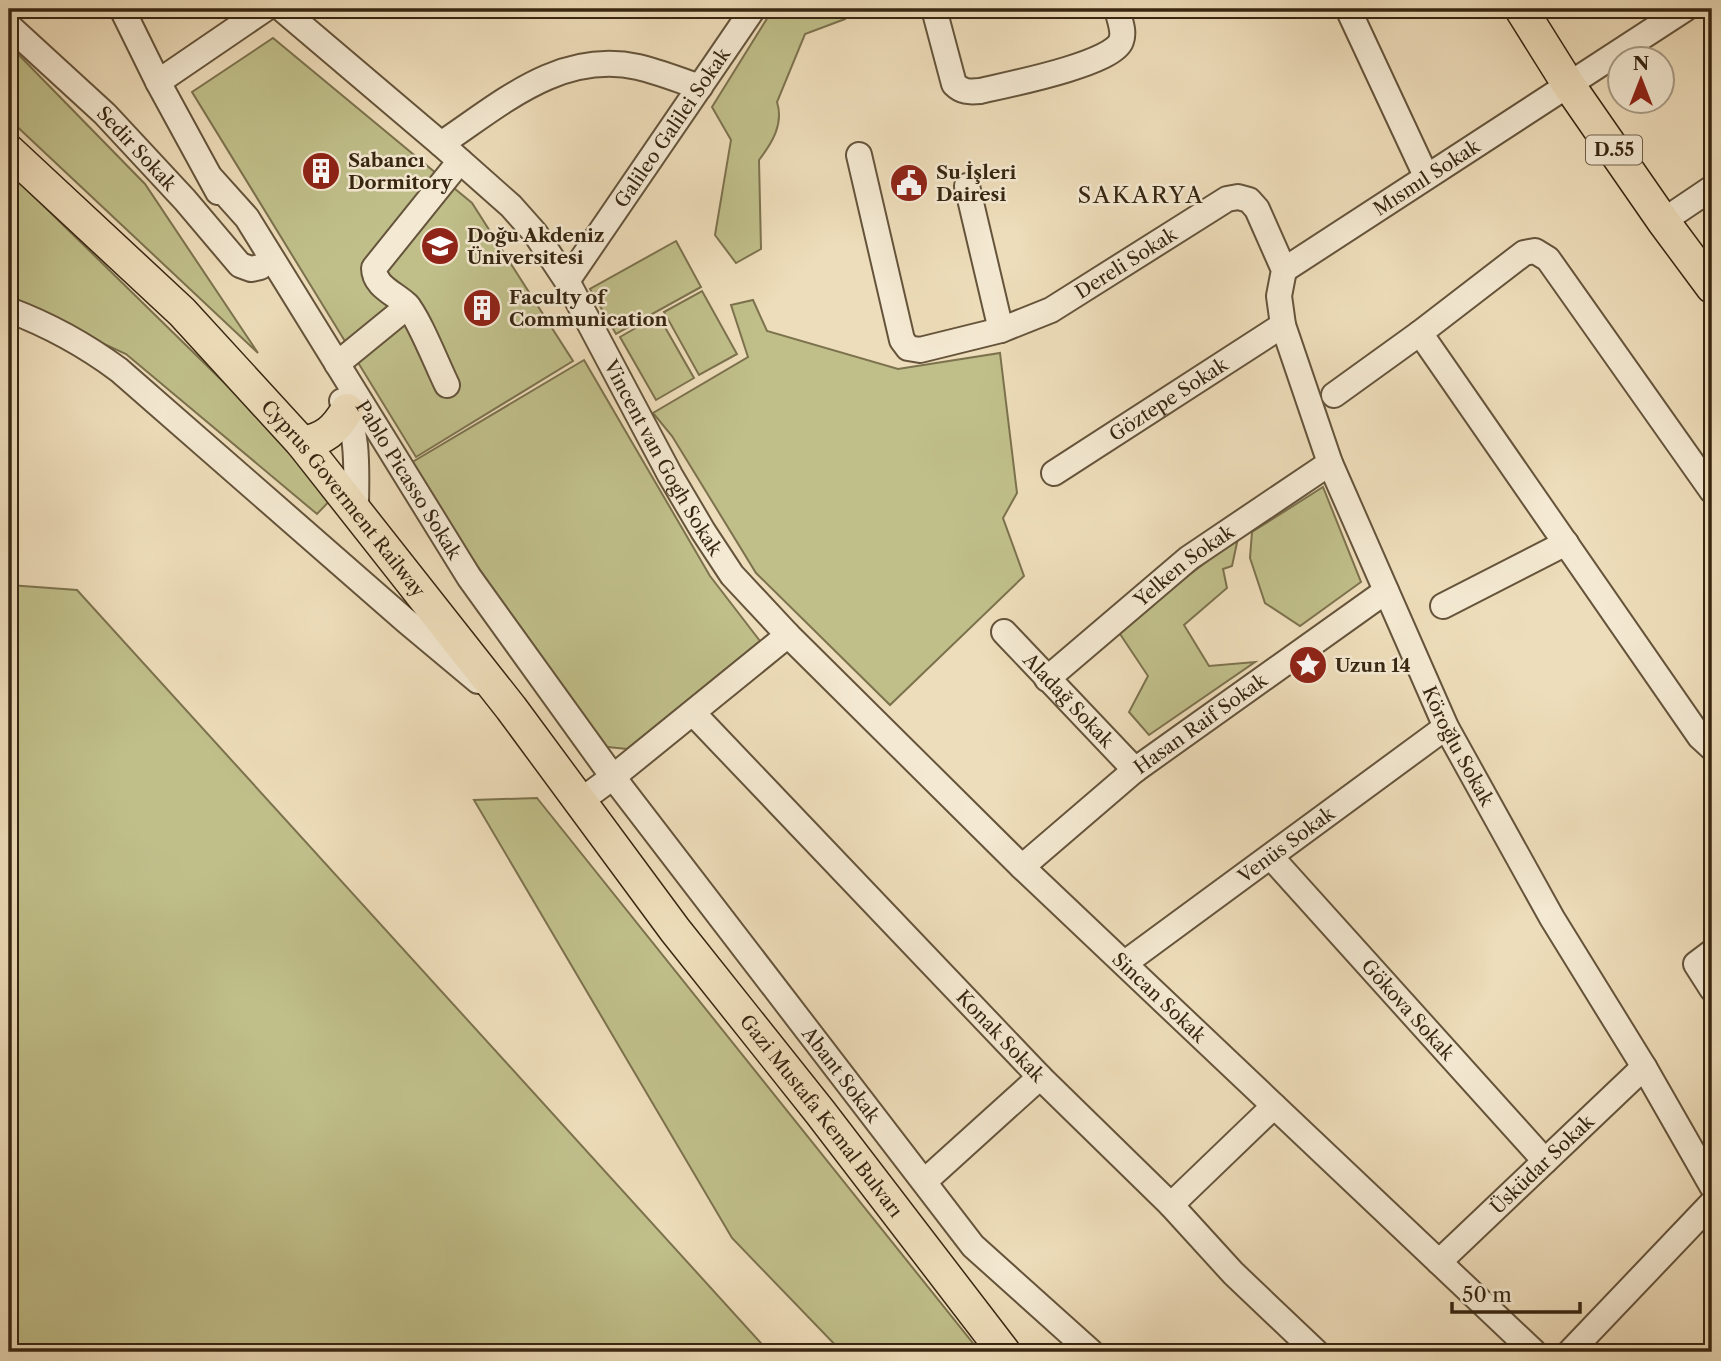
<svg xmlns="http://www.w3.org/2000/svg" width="1721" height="1361" font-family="'Libre Caslon Text',serif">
<rect width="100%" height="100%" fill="#eeddba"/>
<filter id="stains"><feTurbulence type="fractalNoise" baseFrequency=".00286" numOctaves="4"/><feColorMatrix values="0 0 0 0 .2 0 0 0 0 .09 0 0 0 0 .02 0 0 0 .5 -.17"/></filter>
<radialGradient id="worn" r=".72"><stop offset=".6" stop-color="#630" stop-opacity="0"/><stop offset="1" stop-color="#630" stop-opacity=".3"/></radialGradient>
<g fill="#c0bf8a" stroke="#7c724e" stroke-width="2">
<path d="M773,9h70l2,10 -40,15 -28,68c7,22 -5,41 -18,58l2,89 -25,14 -21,-28 16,-95 -19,-33z"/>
<polygon points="273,38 472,203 573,361 416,457 192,92"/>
<polygon points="14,50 145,184 258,353 9,119 9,52"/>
<polygon points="9,172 337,493 317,514 126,354 9,300"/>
<polygon points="676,241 701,287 616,334 590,289"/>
<polygon points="702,291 737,354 699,375 664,312"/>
<polygon points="753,300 767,331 898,369 1000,353 1017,493 1003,518 1024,576 890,705 756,573 672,436 653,413 748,357 731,305"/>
<polygon points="658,315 694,378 656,400 620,337"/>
<polygon points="584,360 710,576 760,641 627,749 598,746 409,464"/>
<polygon points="1323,487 1361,582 1300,626 1265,603 1250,558 1252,532"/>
<polygon points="1238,538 1232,566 1223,569 1227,588 1184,625 1209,666 1255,662 1149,735 1129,712 1148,676 1118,631 1144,609"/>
<polygon points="9,585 77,590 769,1352 9,1352"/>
<polygon points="537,798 980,1352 842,1352 732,1238 474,800"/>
</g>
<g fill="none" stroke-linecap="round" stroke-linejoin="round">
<defs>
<g id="minor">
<polyline points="122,9 158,82 218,192"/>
<path id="s1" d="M282,9l159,135 70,62 24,27 32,48 103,194 33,56 29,44 56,60 234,232 512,485"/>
<path d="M934,9l20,75c8,8 15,8 26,7 26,-6 133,-27 141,-50 4,-10 -2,-22 -4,-32"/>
<polyline points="1348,9 1426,176"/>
<path id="s2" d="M9,26l96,88 80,86 55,65 11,4 9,-2"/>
<polyline points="158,82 265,9"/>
<path d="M441,144c60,-40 119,-94 197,-77 21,5 41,13 62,20"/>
<path id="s3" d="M859,155l43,185 6,8 12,2 81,-20 50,-20 176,-111 11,-2 11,3 8,9 27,61 -5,26 4,29 47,138 116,264 106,191 92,149 68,119"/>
<path id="s4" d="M212,179l35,39 222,359 144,200 360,469 118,106"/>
<polyline points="967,186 1001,330"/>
<polyline points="1663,221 1712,188"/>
<path id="s5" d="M1284,270l401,-261"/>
<path id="s6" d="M567,281l186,-272"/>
<path d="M9,310c40,15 75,34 110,60l286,250 73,61"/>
<polyline points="1420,333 1700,737 1712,748"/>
<polyline points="337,364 408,306"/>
<path d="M447,385c-9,-18 -29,-69 -41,-81 -12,-11 -32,-18 -32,-36l86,-107"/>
<polyline points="1334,395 1420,333 1524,253 1535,251 1548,259 1712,491"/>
<path d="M342,401c18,30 14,75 14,109"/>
<path id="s7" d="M1054,473l229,-148"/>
<polyline points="1443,606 1566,543"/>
<path id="s8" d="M1004,632l131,138"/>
<path id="s9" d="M1047,679l142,-121 141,-95"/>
<path id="s10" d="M693,713l347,364 131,128 62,68 83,79"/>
<polyline points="579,802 613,777 788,635"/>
<path id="s11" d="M1271,857l274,304"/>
<path id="s12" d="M1022,867l113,-97 251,-179"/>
<polyline points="1712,952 1696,964 1712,989"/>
<path id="s13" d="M1125,963l321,-236"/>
<polyline points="925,1181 1040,1077"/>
<polyline points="1171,1205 1274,1106"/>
<path id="s14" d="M1439,1262l205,-195"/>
<polyline points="1570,1352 1712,1203"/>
</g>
<g id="major">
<polyline points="1521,9 1568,84 1663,221 1712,287"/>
<path id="s15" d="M9,151l173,161 120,131 209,265 164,222 145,182 184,240"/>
<path d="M302,443c23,-4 33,-13 45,-33"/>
</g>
</defs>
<use href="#minor" stroke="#65543b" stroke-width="28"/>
<use href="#major" stroke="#372611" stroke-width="35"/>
<use href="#minor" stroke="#f4e9d2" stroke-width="24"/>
<use href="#major" stroke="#eeddba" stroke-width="32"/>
</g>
<defs>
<symbol id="building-disc" viewBox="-11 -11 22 22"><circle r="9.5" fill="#8f2418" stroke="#f4e9d2"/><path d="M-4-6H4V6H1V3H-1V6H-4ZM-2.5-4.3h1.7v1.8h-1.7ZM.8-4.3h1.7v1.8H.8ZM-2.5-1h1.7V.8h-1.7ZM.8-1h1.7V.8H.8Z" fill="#fff"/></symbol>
<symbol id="civic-disc" viewBox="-11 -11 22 22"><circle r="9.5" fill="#8f2418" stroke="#f4e9d2"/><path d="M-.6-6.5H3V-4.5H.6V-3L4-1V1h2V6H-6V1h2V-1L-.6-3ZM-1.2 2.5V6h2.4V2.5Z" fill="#fff"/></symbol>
<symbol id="university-disc" viewBox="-11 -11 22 22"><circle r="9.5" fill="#8f2418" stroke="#f4e9d2"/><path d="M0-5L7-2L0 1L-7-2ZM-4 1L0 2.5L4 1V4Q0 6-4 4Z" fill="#fff"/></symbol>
<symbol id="sight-disc" viewBox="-11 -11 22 22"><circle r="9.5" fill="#8f2418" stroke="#f4e9d2"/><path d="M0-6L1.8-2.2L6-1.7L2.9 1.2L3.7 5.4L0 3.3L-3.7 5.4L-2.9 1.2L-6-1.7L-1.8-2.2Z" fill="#fff"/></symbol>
</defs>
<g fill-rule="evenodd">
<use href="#building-disc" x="299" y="149" width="44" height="44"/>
<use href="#civic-disc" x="887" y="161" width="44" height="44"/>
<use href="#university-disc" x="418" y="224" width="44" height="44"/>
<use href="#building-disc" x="460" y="286" width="44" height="44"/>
<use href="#sight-disc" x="1286" y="643" width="44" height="44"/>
</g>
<g text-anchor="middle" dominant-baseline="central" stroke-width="5" stroke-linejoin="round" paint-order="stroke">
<rect fill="#f4e9d2" stroke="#70604b" stroke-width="2" x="1586" y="135.5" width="56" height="29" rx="5"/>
<g font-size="18" font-weight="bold" fill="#372611">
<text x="1614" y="150">D.55</text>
</g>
<g font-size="19" fill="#372611" stroke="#f4e9d2">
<text stroke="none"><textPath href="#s6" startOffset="186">Galileo Galilei Sokak</textPath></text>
<text stroke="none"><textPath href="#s2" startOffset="177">Sedir Sokak</textPath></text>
<text stroke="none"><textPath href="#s5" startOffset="170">Mısmıl Sokak</textPath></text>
<text stroke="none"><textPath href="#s3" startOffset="438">Dereli Sokak</textPath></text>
<text stroke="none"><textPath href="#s7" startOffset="136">Göztepe Sokak</textPath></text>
<text stroke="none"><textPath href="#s1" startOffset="597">Vincent van Gogh Sokak</textPath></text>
<text stroke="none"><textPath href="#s4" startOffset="360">Pablo Picasso Sokak</textPath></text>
<text stroke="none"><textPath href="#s15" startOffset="483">Cyprus Goverment Railway</textPath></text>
<text stroke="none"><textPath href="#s9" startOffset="178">Yelken Sokak</textPath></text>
<text stroke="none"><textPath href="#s8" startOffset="94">Aladağ Sokak</textPath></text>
<text stroke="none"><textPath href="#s12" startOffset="229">Hasan Raif Sokak</textPath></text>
<text stroke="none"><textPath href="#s3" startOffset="1171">Köroğlu Sokak</textPath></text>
<text stroke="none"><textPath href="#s13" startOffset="200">Venüs Sokak</textPath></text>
<text stroke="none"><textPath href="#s1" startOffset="1334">Sincan Sokak</textPath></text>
<text stroke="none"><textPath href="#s11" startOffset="205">Gökova Sokak</textPath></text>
<text stroke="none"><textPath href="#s10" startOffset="446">Konak Sokak</textPath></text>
<text stroke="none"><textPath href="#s4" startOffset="1096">Abant Sokak</textPath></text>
<text stroke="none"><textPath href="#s15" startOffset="1264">Gazi Mustafa Kemal Bulvarı</textPath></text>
<text stroke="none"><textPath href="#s14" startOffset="142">Üsküdar Sokak</textPath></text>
</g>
<g font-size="19" font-weight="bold" fill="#372611" stroke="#f4e9d2" text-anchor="start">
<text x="348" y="160">Sabancı<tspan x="348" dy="22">Dormitory</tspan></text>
<text x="936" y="172">Su İşleri<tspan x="936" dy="22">Dairesi</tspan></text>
<text x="467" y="235">Doğu Akdeniz<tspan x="467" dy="22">Üniversitesi</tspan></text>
<text x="509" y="297">Faculty of<tspan x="509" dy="22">Communication</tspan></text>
<text x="1335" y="665">Uzun 14</text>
</g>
<g font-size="23" letter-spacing="2" fill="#372611" stroke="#f4e9d2">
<text x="1141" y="195">SAKARYA</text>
</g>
</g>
<rect width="1721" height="1361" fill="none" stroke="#eeddba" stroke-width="35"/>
<rect x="10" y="10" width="1700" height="1340" fill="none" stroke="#372611" stroke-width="3.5"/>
<rect x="18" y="18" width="1686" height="1326" fill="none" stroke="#372611" stroke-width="2"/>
<g transform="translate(1641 80)"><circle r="33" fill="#f4e9d2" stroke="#a89b85" stroke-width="2"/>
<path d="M0-5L12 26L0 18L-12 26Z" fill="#8f2418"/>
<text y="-10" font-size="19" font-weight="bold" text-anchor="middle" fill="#372611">N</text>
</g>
<path d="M1452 1302v10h128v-10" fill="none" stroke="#372611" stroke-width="3.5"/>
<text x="1462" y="1302" font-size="21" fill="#372611" stroke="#f4e9d2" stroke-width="5" paint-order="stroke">50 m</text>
<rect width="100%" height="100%" filter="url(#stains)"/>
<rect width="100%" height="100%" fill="url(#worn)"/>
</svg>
